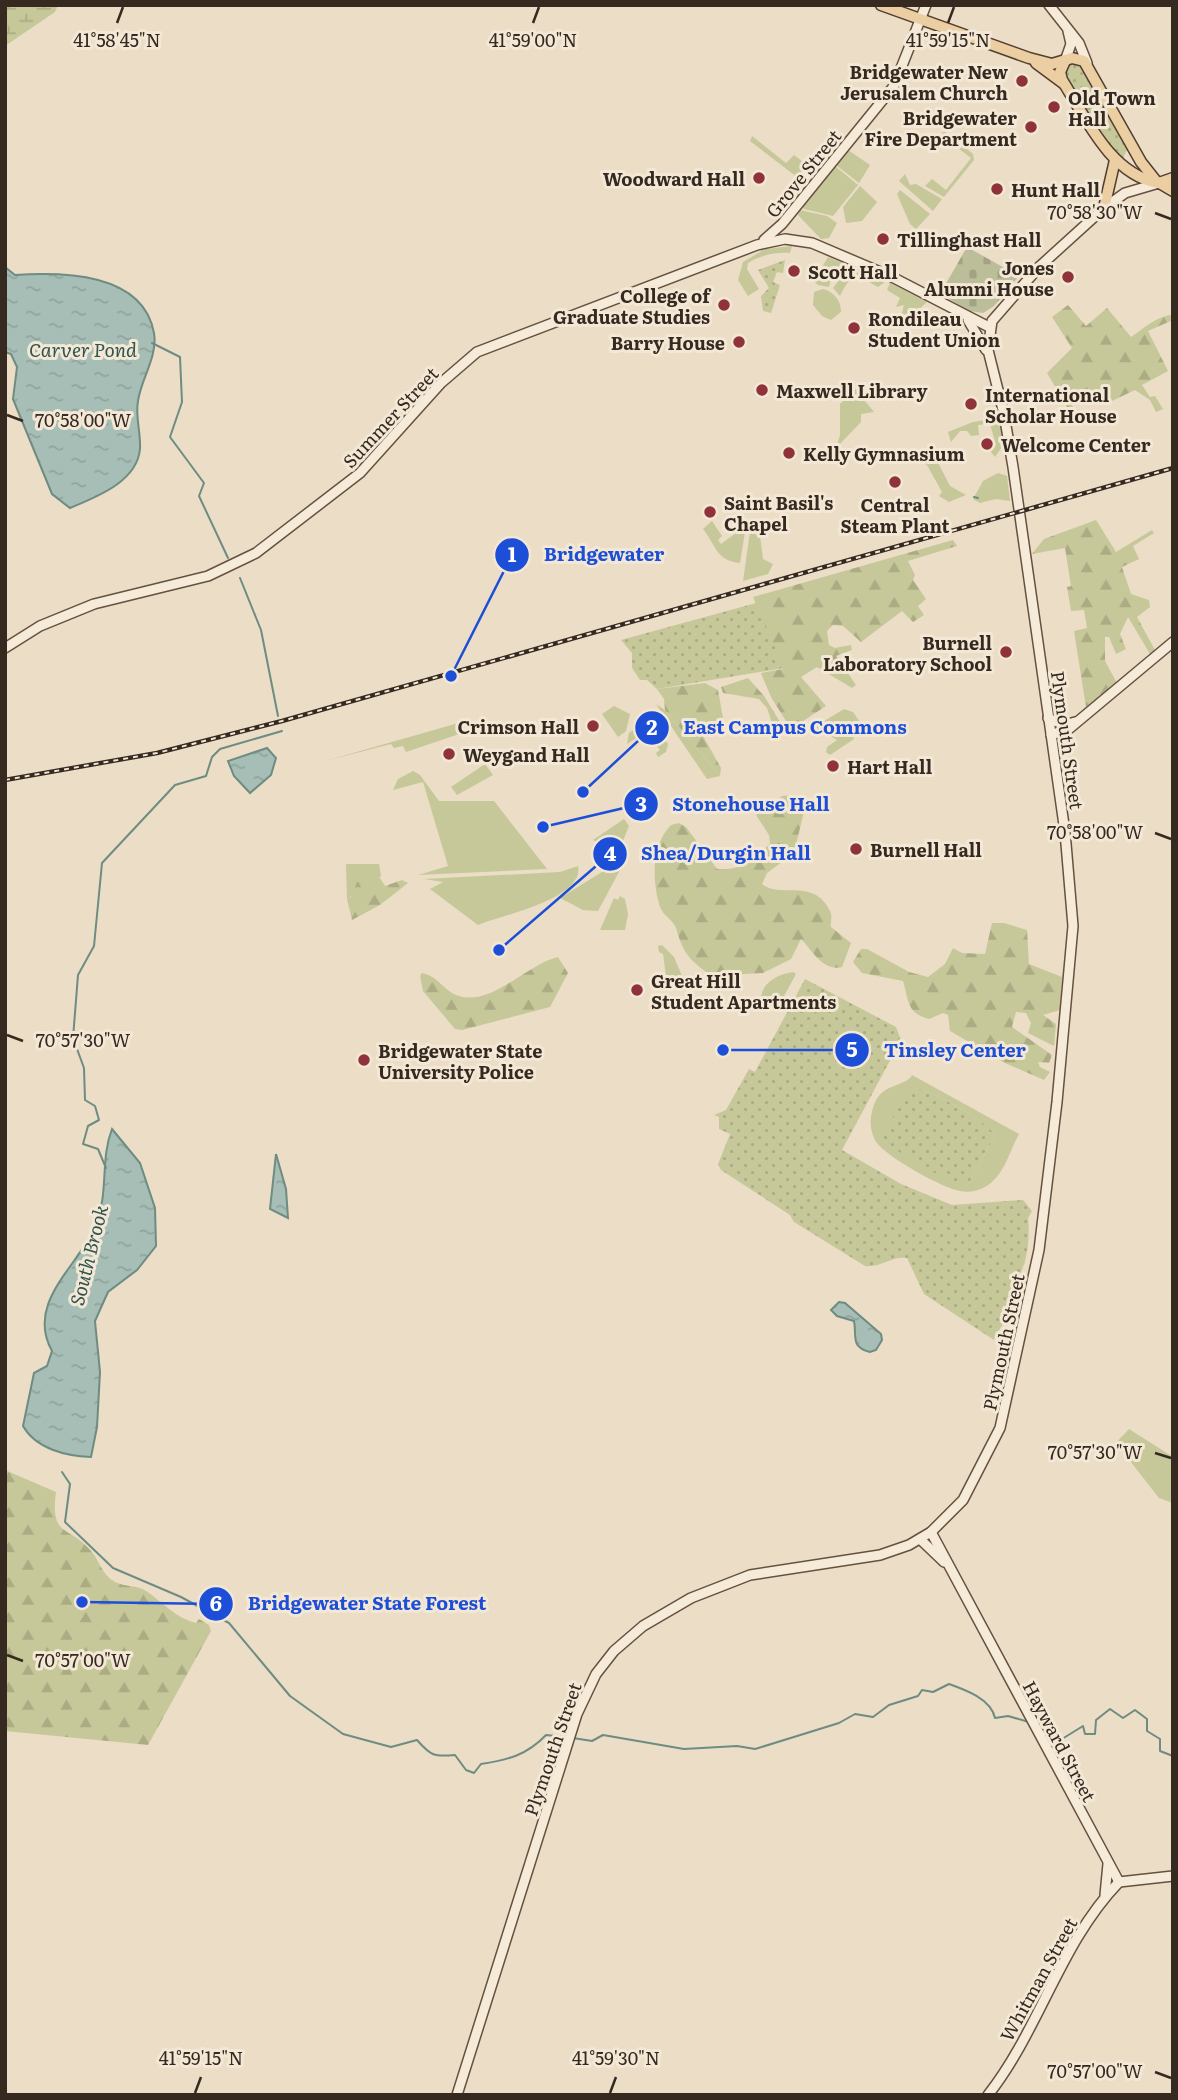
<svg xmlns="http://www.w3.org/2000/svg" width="1178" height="2100" font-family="Literata,serif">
<defs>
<pattern id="forest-firs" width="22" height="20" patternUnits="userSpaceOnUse" patternTransform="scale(1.75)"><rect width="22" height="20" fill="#c6c89a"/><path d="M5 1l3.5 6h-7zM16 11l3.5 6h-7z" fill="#abac84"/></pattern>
<pattern id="wetland-marsh" width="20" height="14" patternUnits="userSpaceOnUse" patternTransform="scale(1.75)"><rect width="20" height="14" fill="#c6c89a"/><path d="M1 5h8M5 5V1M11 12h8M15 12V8" fill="none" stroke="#abac84"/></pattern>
<pattern id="cemetery-stones" width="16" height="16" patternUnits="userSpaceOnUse" patternTransform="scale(1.75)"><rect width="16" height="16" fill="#bcbd99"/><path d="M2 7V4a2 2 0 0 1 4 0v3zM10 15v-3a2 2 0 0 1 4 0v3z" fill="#a2a284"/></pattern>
<pattern id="park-dots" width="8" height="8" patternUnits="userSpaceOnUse" patternTransform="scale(1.75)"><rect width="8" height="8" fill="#c6c89a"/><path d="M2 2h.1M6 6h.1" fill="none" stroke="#abac84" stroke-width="1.8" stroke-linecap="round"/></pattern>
<pattern id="water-ripples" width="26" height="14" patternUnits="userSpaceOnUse" patternTransform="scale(1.75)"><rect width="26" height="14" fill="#a7beb6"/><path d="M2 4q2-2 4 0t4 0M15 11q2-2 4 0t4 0" fill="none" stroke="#90a39c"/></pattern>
</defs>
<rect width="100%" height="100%" fill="#ebddc6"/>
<g fill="#c6c89a" fill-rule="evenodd">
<polygon points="944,131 973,154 974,160 944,197 925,186 932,179 946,190 971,158 941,135"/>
<polygon points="752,136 786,163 794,155 803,162 802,181 750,141"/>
<polygon points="848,150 870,165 859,183 836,165"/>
<polygon points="835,166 858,185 833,216 804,209 802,206"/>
<polygon points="905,174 910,185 916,184 942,199 933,211 899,181"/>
<polygon points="860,186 877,202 862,221 846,223 843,207"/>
<polygon points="900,190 930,214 916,229 910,224 897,194"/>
<polygon points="800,210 827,216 837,223 829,238 821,239 798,215"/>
<path d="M792,246l-2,7c-14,-1 -29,2 -42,10l-1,6 12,20 -11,7 -10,-16 5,-18 22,-13z"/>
<path d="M828,257l57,23v2l-7,5c-23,-13 -26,-15 -38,9l-7,-8 7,-9 -8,-4 -3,12 -11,-2 -4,-4z"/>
<polygon points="890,283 927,302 903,324 900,320 904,305 896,307 900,298 887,290"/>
<path d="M823,289c11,3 18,11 18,23l-10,8 -9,-4 -9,-11 1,-13z"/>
<polygon points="855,389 874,412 861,414 861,422 836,448 840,435 840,404"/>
<polygon points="999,418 1004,444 995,457 991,452 996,445 990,424 978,425 979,435 971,436 967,431 960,431 951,442 948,432 973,422"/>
<polygon points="932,451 950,486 966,495 949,502 939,496 942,492 927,465 920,461"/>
<polygon points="998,473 1007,476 1010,501 996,499 980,503 973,499 983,481"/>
<path d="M712,521l10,15 -4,4 3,4 19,-14 5,2 -5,31c-24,-2 -24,-18 -37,-34z"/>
<polygon points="750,532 760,536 763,559 773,564 768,574 743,581"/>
<polygon points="656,704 665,710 720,776 707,779"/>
<polygon points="614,706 630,714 626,731 618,737 602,714"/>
<polygon points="844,709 853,712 866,731 853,736 854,739 830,755 826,752 827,747 837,740 825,733 813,737 811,729"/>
<polygon points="646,721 656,726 668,744 666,752 658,757 656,753 660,750 646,732 627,744 629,733"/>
<polygon points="462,722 465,732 409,751 406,752 403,746 394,748 391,744 325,761"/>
<polygon points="485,764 493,775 457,795 451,787"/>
<polygon points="413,771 420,775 439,801 494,801 547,869 418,875 448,866 423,782 393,790 398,779"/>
<polygon points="624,819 629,826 622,843 607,847 593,840"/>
<polygon points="346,864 379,864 381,876 347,899"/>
<path d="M578,866c7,33 -79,50 -100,59l-48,-36 13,-7 -19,-3 136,-7z"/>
<polygon points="610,867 620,870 598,911 583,910 560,898"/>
<polygon points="620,896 625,899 628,914 625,930 600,930 614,898 618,900"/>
<polygon points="662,945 674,957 688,990 676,990 666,976 663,954 659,952 658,946"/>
<path d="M793,972l3,2 -19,35 -16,-10c0,-16 17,-25 32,-27z"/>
<path d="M912,1075l107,59c-10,18 -15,43 -34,53 -7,4 -17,6 -25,4 -18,-3 -73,-34 -83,-48 -6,-9 -8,-21 -5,-31 6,-31 32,-23 40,-37zM910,1088c19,0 73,31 85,47l-27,50 -17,-5z"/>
<polygon points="1129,1429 1173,1457 1173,1503 1159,1498 1116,1443"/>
</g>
<g fill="url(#forest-firs)">
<path d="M1068,305l18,21 21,-18 24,29c13,-9 28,-22 42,-22v5l-25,11 20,40 -26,14 8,12 5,-1 8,13 -7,3 -6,-12 -15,-10 -23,11 -13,-10 -11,6 -8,-6 -11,9 4,7 -4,3 -22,-37 25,-25 -20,-31z"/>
<polygon points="1096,520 1116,552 1152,530 1154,533 1133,546 1139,559 1122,567 1131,594 1149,600 1150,607 1137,617 1155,650 1150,654 1128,617 1120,634 1126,649 1116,654 1109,637 1105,637 1105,661 1117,683 1086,707 1074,631 1087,628 1084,610 1071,611 1067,587 1071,586 1065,548 1032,554 1044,539"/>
<polygon points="953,540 957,546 908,561 915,575 913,580 926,599 918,606 924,615 913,622 902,611 861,642 843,626 833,625 827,631 829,645 835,648 851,645 852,650 836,656 856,685 852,688 817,667 801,677 826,706 791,729 771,697 761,673 783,669 753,597"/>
<polygon points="748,678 764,696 785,730 772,723 767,708 759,699 723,693 721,687"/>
<polygon points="705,683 718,690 723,718 702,734 721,768 720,776 665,710 664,699 657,689"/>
<path d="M793,795l11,4 2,4 -12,50 -27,20 -5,11c18,15 52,-7 68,27 3,5 0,11 1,16l20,16 -9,24c-20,5 -31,-19 -41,-28l-10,20 -28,14 -20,1 -8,7c-7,-2 -19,-2 -26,-7 -21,-15 -26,-22 -33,-46 -3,-8 -13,-13 -16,-21 -8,-25 -9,-62 11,-82l8,-2 7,4 31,42c20,3 41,-10 53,-26l-1,-8 -13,-20 26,-19z"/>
<polygon points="378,875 385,886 402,880 408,883 380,905 352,920 347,899 351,897 357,882 365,879 372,880"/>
<path d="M992,923h12l23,7 2,34 33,13 -2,33 -17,5 13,9 -2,22 -26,-13 3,-10 -5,-10 -10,-1 -4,15 40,28 -3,8 -11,-1 2,5 10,5 -6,8 -39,-17 -55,-32 -2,-16 -5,-2 -14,6c-23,-6 -20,-19 -26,-38l-41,-8 -9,-11 8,-13h6l42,23 19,5 17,-13 8,-16 9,5 23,1z"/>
<path d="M558,957l10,16 -18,34 -88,23 -7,-1 -32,-38 -3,-15 2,-3c17,3 23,21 41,24 31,6 67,-34 95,-40z"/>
<path d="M5,1470l51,22c-6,47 13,32 36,60 8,10 10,23 23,30 10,5 22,3 31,9 18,12 28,26 50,32l3,-4 10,6 2,6 -63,114 -143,-14z"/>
</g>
<polygon fill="url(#wetland-marsh)" points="5,5 58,5 55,12 5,46"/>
<polygon fill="url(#cemetery-stones)" points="967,247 1019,276 994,306 983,313 970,311 940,294"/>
<g fill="url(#park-dots)">
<polygon points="1070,63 1081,63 1128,148 1123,158 1118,157 1065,76 1066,67"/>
<polygon points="785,260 783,273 777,272 773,282 780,285 771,313 763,311 761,296 769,288 758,270"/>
<polygon points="756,603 784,668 657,689 647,680 640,680 632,668 632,653 621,640"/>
<path d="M805,979l91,48 5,13 -59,110 59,34 51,21 71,-5 9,11 -4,7c2,17 0,52 -14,63l7,7c-3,22 -20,34 -27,52l-70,-46 -17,-36c-16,-2 -26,10 -42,8l-71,-44 -4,-7 -69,-45 -3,-6 12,-30 -11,-5v-12l-5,-2 12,-5 23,-41 6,3z"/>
<path d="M910,1087c19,2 74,32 85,48l-27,50c-20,-2 -74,-32 -86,-48z"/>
</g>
<g fill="url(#water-ripples)" stroke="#6e8c82" stroke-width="2">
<path d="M5,267l10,8c47,-3 128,-3 139,58 4,23 -13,46 -16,68 -3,15 3,32 2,48 -3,33 -44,48 -70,59l-18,-14 -39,-95 4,-32 -6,-13 -6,-2z"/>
<polygon points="267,748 276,758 271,775 250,793 234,776 228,761"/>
<path d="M112,1129l28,34 15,45 1,38 -19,24 -29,22 -13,29 5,51 -3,55 -6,30c-25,-1 -55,-8 -68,-31l11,-53 13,-7 5,-15c-27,-49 27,-85 44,-126 13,-34 4,-65 16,-96z"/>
<polygon points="276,1154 286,1189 288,1218 270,1209"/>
<path d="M839,1302l6,1 36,31 1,6 -6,10 -6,2c-20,-5 -13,-16 -16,-31l-17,-5 -6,-6z"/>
</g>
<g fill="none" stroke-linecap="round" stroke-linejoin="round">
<g stroke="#6e8c82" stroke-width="2">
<polyline points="152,343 180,357 182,402 170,437 204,483 199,496 228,558"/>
<polyline points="974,497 978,498"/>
<polyline points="240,578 261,630 278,716"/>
<polyline points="106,1168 98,1149 83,1144 88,1126 99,1120 95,1106 85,1100 84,1068 73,1038 78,975 94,946 102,863 175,785 206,776 212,757 220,749 282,731"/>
<path d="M62,1472l8,12 -5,38 48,46 68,29 48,26 61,73 53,38 48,13 26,-7c14,16 17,17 38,15l11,15 8,3 7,-9c27,-4 46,-9 65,-29l21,2"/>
<polyline points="1038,1722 1052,1729 1055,1736 1062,1739 1083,1726 1085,1734 1095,1734 1096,1720 1110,1709 1123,1718 1135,1710 1147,1719 1147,1731 1160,1739 1160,1751 1173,1756"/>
<path d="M573,1738l19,3 11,-6 81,14 53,-3 18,3 84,-26 16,-9 18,3 16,-12 29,-9 4,-6 11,2 16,-8c17,6 42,15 46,34l13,-2 21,6"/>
</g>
<defs>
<g id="secondary">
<polyline points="1049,5 1079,43 1087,63"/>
<polyline points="1065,61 1071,44 1068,31"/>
<polyline points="764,240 782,224 894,86 926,5"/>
<polyline points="968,320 986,350"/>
<polyline points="5,648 40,626 94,604 208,576 256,553 360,473 441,383 477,352 757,245 785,239 812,243 892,277 989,327"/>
<polyline points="1048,718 1064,725 1075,722"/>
<polyline points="1051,735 1070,728 1173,642"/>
<polyline points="931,1532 1119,1882 1173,1876"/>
<polyline points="920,1539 944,1562"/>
<polyline points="1105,1895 1108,1864"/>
<polyline points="457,2095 577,1714 596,1674 614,1651 643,1626 691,1598 750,1575 880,1555 909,1545 931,1532 963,1500 1000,1428 1039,1250 1057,1102 1073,926 1065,832 1013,467 1004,414 988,350 992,321 1039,267 1104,208 1125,193 1159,183"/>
<path d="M988,2095c52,-66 72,-152 131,-213"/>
</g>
<g id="primary">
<polyline points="881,5 1029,58 1052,64 1072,58 1084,61 1141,162 1156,181 1173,191"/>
<path d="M1065,61l-5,11 2,8c24,38 48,94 96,103"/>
<polyline points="1036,63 1063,83"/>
<polyline points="1159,183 1173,178"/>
<polyline points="1104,208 1115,160"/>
</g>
</defs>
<use href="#secondary" stroke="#665040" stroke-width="12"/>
<use href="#primary" stroke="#533e31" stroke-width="13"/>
<use href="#secondary" stroke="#f6ebd8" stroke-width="9"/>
<use href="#primary" stroke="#ebcea1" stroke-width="10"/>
<defs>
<polyline id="rail" points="5,780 157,753 282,721 1173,468"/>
</defs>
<use href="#rail" stroke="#362920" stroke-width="4.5"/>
<use href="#rail" stroke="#f3e8d5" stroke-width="2" stroke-dasharray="5" stroke-linecap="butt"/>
</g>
<path fill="none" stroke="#362920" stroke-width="2.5" d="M117,23l6,-16M533,23l6,-16M948,23l6,-16M1155,213l16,6M7,415l16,6M1155,833l16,6M7,1035l16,6M1155,1453l16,5M7,1655l16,6M1155,2072l16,6M195,2093l6,-16M610,2093l6,-16"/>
<g fill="#8f3239" stroke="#f3e8d5" stroke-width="2.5">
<circle cx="1022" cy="81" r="7"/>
<circle cx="1054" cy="107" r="7"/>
<circle cx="1031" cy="127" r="7"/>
<circle cx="759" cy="178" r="7"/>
<circle cx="997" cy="189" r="7"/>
<circle cx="883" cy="239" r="7"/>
<circle cx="794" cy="271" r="7"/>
<circle cx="1068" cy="277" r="7"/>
<circle cx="724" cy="305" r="7"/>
<circle cx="854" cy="328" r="7"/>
<circle cx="739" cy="342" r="7"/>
<circle cx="762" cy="390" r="7"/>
<circle cx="971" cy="404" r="7"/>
<circle cx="987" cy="444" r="7"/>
<circle cx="789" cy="453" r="7"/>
<circle cx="895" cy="482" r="7"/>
<circle cx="710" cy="512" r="7"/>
<circle cx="1006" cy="652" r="7"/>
<circle cx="593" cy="726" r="7"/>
<circle cx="449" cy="754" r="7"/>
<circle cx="833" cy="766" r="7"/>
<circle cx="856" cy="849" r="7"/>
<circle cx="637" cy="990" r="7"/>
<circle cx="364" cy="1060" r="7"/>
</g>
<g text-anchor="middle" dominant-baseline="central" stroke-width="6" stroke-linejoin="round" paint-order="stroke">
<g font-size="18" font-weight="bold" fill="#362920" stroke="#f3e8d5" text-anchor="start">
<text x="1008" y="71" text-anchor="end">Bridgewater New<tspan x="1008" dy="21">Jerusalem Church</tspan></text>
<text x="1068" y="97">Old Town<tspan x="1068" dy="21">Hall</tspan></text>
<text x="1017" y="117" text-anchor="end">Bridgewater<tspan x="1017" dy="21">Fire Department</tspan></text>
<text x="745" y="178" text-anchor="end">Woodward Hall</text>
<text x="1011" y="189">Hunt Hall</text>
<text x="897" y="239">Tillinghast Hall</text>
<text x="1054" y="267" text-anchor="end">Jones<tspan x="1054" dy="21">Alumni House</tspan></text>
<text x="808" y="271">Scott Hall</text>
<text x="710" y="295" text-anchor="end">College of<tspan x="710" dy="21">Graduate Studies</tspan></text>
<text x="868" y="318">Rondileau<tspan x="868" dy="21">Student Union</tspan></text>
<text x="725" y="342" text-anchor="end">Barry House</text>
<text x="776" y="390">Maxwell Library</text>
<text x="985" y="394">International<tspan x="985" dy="21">Scholar House</tspan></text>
<text x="1001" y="444">Welcome Center</text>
<text x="803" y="453">Kelly Gymnasium</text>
<text x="724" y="502">Saint Basil's<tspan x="724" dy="21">Chapel</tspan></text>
<text x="895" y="504" text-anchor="middle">Central<tspan x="895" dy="21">Steam Plant</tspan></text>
<text x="992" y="642" text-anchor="end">Burnell<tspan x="992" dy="21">Laboratory School</tspan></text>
<text x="579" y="726" text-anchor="end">Crimson Hall</text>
<text x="463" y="754">Weygand Hall</text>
<text x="847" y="766">Hart Hall</text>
<text x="870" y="849">Burnell Hall</text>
<text x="651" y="980">Great Hill<tspan x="651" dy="21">Student Apartments</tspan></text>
<text x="378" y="1050">Bridgewater State<tspan x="378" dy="21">University Police</tspan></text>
</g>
<g font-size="18" fill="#362920" stroke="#f3e8d5">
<text transform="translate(803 173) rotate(-51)">Grove Street</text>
<text transform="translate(390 417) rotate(-47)">Summer Street</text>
<text transform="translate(1068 740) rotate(82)">Plymouth Street</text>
<text transform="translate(1003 1342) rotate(-78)">Plymouth Street</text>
<text transform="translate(1060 1741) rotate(62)">Hayward Street</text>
<text transform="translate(552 1749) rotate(-71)">Plymouth Street</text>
<text transform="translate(1038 1979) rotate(-61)">Whitman Street</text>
</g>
<g font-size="19" font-style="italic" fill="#30544f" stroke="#f3e8d5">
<text x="83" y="349">Carver Pond</text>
<text transform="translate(88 1255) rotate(-76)">South Brook</text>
</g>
</g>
<g font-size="18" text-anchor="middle" fill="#362920" stroke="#f3e8d5" stroke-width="6" stroke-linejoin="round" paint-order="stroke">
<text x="117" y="47">41°58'45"N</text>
<text x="533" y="47">41°59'00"N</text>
<text x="948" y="47">41°59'15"N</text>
<text x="1095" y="219">70°58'30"W</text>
<text x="83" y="427">70°58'00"W</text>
<text x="1095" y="839">70°58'00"W</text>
<text x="83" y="1047">70°57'30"W</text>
<text x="1095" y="1459">70°57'30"W</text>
<text x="83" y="1667">70°57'00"W</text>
<text x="201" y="2065">41°59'15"N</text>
<text x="616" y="2065">41°59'30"N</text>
<text x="1095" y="2078">70°57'00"W</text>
</g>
<path fill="none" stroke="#1d4ed8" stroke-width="2.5" d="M451 676L512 555M583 792L652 728M543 827L641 804M499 950L610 854M723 1050L852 1050M82 1602L216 1604"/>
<g fill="#1d4ed8" stroke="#f3e8d5" stroke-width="2.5">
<circle cx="451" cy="676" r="7"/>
<circle cx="583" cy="792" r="7"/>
<circle cx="543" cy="827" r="7"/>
<circle cx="499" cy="950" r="7"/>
<circle cx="723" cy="1050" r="7"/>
<circle cx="82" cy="1602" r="7"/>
<circle cx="512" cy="555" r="18"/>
<circle cx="652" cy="728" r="18"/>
<circle cx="641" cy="804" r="18"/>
<circle cx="610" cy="854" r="18"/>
<circle cx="852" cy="1050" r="18"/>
<circle cx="216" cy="1604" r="18"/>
</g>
<g font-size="21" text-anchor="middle" font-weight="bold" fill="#fff">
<text x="512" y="562">1</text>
<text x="652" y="735">2</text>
<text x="641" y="812">3</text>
<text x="610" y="861">4</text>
<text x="852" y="1057">5</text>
<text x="216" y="1611">6</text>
</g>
<g font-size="19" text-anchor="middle" font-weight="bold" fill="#1d4ed8" stroke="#f3e8d5" stroke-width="6" stroke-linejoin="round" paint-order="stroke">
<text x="604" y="561">Bridgewater</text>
<text x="795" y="734">East Campus Commons</text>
<text x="751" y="811">Stonehouse Hall</text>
<text x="726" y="860">Shea/Durgin Hall</text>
<text x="955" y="1057">Tinsley Center</text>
<text x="367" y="1610">Bridgewater State Forest</text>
</g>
<rect width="1178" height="2100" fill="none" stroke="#362920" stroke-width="14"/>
</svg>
